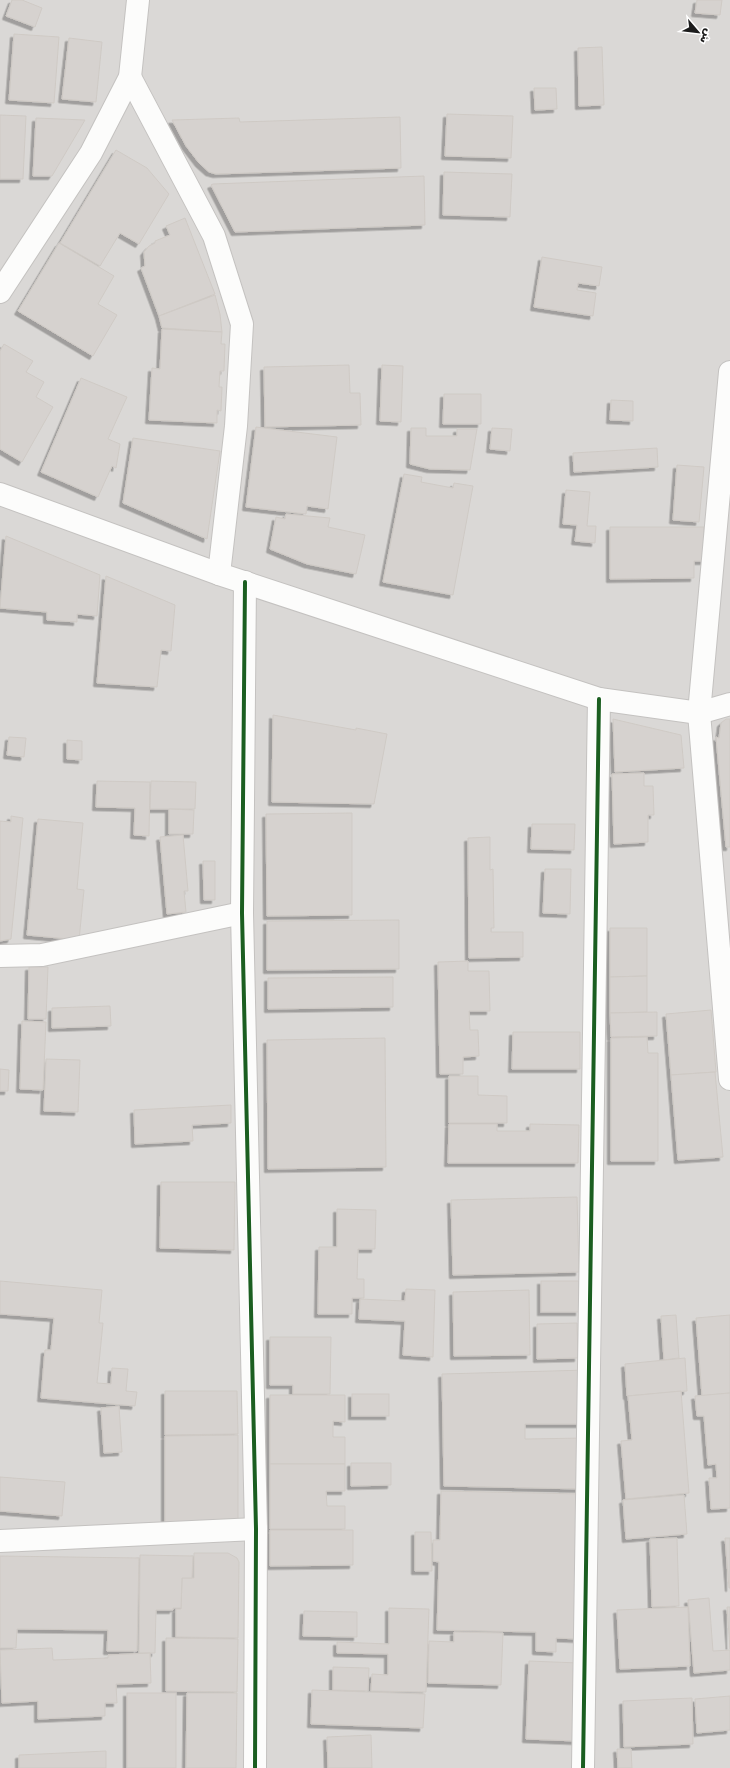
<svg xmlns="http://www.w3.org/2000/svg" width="730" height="1768" font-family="'DejaVu Sans',Vazirmatn,sans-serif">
<defs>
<filter id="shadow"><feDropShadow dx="-3.5" dy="3.5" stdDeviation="0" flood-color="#0004"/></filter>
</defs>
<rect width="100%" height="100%" fill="#ece9e4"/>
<rect fill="#dad8d6" x="0" y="0" width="730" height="1768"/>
<g fill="#d6d2cf" stroke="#cfcac5" filter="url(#shadow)">
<polygon points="12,0 22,0 42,8 35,27 6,16"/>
<polygon points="697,0 722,0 720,15 695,13"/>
<polygon points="14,34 59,37 54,103 9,100"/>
<polygon points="69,38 102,42 96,102 62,99"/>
<polygon points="602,47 604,105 579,106 578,48"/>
<polygon points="534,88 556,88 557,109 535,110"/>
<polygon points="447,114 513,116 511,158 445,156"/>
<polygon points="0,115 26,116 23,179 0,179"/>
<polygon points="400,117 401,168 216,174 209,172 199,163 186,146 172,120 239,118 240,122"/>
<polygon points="36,118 85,120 52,176 33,176"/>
<polygon points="116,150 147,168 169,194 139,244 120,233 100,266 60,243"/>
<polygon points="444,172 512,174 510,217 443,215"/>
<polygon points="424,176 425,225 235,232 211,185 213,184"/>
<polygon points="185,218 215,294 159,316 141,268 145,266 144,252 149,246 155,243 155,241 170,235 166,226"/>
<polygon points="59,243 114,276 98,304 117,315 93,356 18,311"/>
<polygon points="542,257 602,267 599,286 578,283 577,290 596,293 593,316 534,307"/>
<polygon points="215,295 220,314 222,332 162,328 159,316"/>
<polygon points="162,329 222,332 221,344 225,344 224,371 220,371 219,387 222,387 221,411 217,410 217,423 149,420 152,368 160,369"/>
<polygon points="4,344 33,361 26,372 44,382 36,397 53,407 22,462 0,449 0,351"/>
<polygon points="349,365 350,393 360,393 361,425 265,427 264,367"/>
<polygon points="382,365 403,366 401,422 380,421"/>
<polygon points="81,378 127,397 108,439 120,444 116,468 112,466 98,497 41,472"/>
<polygon points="444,394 481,394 481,424 443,424"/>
<polygon points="611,400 633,401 633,421 610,420"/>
<polygon points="256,427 337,437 328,509 307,506 306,514 246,507"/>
<polygon points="411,428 426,428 426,436 457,436 457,429 477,429 470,470 430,469 410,464"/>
<polygon points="492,428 512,429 510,451 490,449"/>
<polygon points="133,438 220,451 207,539 123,503"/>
<polygon points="657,448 658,467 574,472 573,453"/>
<polygon points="677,465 704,467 699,522 673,520"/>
<polygon points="404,474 422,477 421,482 453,488 454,483 473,486 453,595 383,582"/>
<polygon points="566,490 590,492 587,526 596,526 595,543 575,541 577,525 563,524"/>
<polygon points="286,514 330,518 328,527 365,535 356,574 307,564 270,549 276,517 285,519"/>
<polygon points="610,527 704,527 704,561 694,561 694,578 610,579"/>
<polygon points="6,536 100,575 97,616 77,614 77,622 47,620 47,612 0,608"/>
<polygon points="106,576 175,605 171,651 161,650 157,687 97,683"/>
<polygon points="273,715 356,730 356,728 387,734 374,804 272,802"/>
<polygon points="613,719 681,735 684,768 615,772"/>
<polygon points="726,719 730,719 730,847 726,847 716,737 719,738 721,723"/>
<polygon points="9,737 26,738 24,757 7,755"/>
<polygon points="67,740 82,741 82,760 67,759"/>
<polygon points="644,773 644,786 653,786 654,815 648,815 648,842 614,844 612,774"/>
<polygon points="97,781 150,782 149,836 134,835 135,808 96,807"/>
<polygon points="151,781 196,782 195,809 150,809"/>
<polygon points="169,809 194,810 193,834 169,834"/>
<polygon points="352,813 352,915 267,916 266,814"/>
<polygon points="11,816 23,818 11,939 0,941 0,821 11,822"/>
<polygon points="38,819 83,823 77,889 84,890 79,940 27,935"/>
<polygon points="532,824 575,824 574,850 531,849"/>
<polygon points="183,835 188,891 184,891 186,912 167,914 160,837"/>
<polygon points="490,837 490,870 493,869 494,928 491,928 491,932 523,932 523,957 469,958 468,838"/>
<polygon points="203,861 215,861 215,900 204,900"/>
<polygon points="545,869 571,869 570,914 543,913"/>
<polygon points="399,920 399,969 267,970 267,921"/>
<polygon points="610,928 647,928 647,976 610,977"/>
<polygon points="468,961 468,971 489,971 490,1011 469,1011 470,1030 478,1030 479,1056 463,1057 463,1074 440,1074 438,962"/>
<polygon points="29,967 48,967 46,1019 28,1019"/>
<polygon points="647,976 647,1012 610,1013 610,977"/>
<polygon points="393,977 393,1007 268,1009 268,978"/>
<polygon points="110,1006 111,1026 52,1028 52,1008"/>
<polygon points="711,1010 716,1072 671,1075 666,1014"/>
<polygon points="657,1012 657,1036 611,1037 610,1013"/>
<polygon points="22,1021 46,1022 43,1090 20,1089"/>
<polygon points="513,1032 580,1032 580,1069 512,1069"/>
<polygon points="647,1037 648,1053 658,1053 658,1161 611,1161 611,1038"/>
<polygon points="385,1038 386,1167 268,1169 267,1040"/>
<polygon points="46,1059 80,1060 78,1112 44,1111"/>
<polygon points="0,1069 9,1070 8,1091 0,1091"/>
<polygon points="715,1072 723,1157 678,1160 671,1075"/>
<polygon points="449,1076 478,1076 478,1095 507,1096 507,1123 449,1123"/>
<polygon points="231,1105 231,1123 192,1125 193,1141 135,1144 134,1110"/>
<polygon points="449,1124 497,1124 497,1131 530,1131 530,1124 579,1125 578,1163 448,1163"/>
<polygon points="161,1182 235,1182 234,1250 160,1248"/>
<polygon points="577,1197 579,1272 453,1275 451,1200"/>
<polygon points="337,1209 376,1210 375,1249 358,1249 357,1279 364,1279 364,1298 352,1298 352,1314 318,1314 319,1247 337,1247"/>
<polygon points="0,1281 102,1290 99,1323 103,1323 97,1383 111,1384 112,1368 128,1369 126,1391 137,1392 135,1406 41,1398 45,1350 51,1350 54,1318 0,1314"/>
<rect x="541" y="1281" width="38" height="31"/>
<polygon points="406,1289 435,1290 433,1357 403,1355 405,1321 359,1319 360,1299 405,1301"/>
<polygon points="529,1290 530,1355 454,1356 453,1292"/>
<polygon points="676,1315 679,1358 664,1360 661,1316"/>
<polygon points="730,1315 730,1393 702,1396 696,1318"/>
<polygon points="577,1323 578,1358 537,1359 537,1324"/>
<polygon points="270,1337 331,1337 330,1394 293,1394 293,1385 270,1385"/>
<polygon points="685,1358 687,1391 627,1396 625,1364"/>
<polygon points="587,1370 585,1424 525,1424 525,1439 585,1438 583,1489 444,1486 442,1374"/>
<polygon points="165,1391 237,1391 238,1434 165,1435"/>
<polygon points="681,1391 689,1493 626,1499 621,1441 632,1440 628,1396"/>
<polygon points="730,1393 730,1508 711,1509 709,1478 717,1478 716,1464 708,1465 704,1416 697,1416 695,1396"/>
<rect x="352" y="1394" width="37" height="22"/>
<polygon points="270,1395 345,1395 345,1422 333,1421 333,1437 345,1437 345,1464 270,1464"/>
<polygon points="119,1406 122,1452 104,1453 101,1408"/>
<polygon points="238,1435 238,1522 165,1523 165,1436"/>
<polygon points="351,1463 391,1463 391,1485 351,1486"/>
<polygon points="270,1464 345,1464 345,1491 326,1491 327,1506 345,1506 345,1529 270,1529"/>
<polygon points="0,1477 65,1482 62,1516 0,1511"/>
<polygon points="441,1491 582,1494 578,1639 556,1638 556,1652 536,1651 536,1632 437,1630 439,1562 433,1561 433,1540 440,1540"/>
<polygon points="684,1495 687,1534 626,1539 623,1500"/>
<polygon points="270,1530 353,1530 353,1565 270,1566"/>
<polygon points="415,1532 431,1532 432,1571 415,1571"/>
<polygon points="677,1538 679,1606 652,1607 650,1539"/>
<polygon points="725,1538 730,1538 730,1588 729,1588"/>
<polygon points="194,1553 228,1553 237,1558 239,1562 238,1638 176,1637 176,1609 181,1609 182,1578 194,1578"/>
<polygon points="140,1555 193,1556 192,1578 182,1578 181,1608 173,1608 173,1610 156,1610 155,1653 139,1653"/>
<polygon points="0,1556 139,1558 137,1651 107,1651 108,1630 17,1629 16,1648 0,1648"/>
<polygon points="709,1598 713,1651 730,1650 730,1670 694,1673 688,1600"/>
<polygon points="688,1607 690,1666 620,1669 617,1610"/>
<polygon points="727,1607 730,1607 730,1649"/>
<polygon points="389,1608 429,1609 426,1692 371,1691 372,1674 388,1675 388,1654 337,1653 337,1642 389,1644"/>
<polygon points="304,1611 357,1612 357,1637 303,1636"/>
<polygon points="454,1632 503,1633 501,1685 428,1683 429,1641 454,1642"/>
<polygon points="166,1638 238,1639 237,1692 166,1691"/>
<polygon points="52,1648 53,1660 108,1658 108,1655 150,1653 151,1683 116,1684 117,1703 105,1703 105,1716 38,1719 38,1701 2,1703 0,1650"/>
<polygon points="529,1661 579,1663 576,1741 526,1739"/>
<polygon points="333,1667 369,1668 368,1691 333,1690"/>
<polygon points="312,1690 425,1694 423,1728 311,1724"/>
<rect x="127" y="1693" width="49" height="75"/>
<polygon points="187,1693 237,1693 236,1768 186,1768"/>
<polygon points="730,1696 730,1730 697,1733 695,1699"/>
<polygon points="692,1698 693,1744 624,1747 623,1701"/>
<polygon points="371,1735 372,1768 328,1768 327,1737"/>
<polygon points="617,1749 631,1749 632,1768 618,1768"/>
<polygon points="106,1751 106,1768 19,1768 19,1755"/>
</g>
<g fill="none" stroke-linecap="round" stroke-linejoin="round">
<defs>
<g id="minor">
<polyline points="130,77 214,236 242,324 236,426 219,574"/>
<polyline points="0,292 91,153 130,77 138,0"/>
<polyline points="730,372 699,713 730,1079"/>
<polyline points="0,494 219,574 599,699 699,713 730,704"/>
<polyline points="245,582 242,913 256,1529 255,1768"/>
<polyline points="0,956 42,955 242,913"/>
<polyline points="0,1541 256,1529"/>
<polyline points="583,1768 599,699"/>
</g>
</defs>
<use href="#minor" stroke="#c4c2c0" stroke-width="24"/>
<use href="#minor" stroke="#fcfcfb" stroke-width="22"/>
<defs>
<g id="cycleway">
<polyline points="245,582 242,913 256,1529 255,1768"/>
<polyline points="583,1768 599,699"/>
</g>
</defs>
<use href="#cycleway" stroke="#fff" stroke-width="6"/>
<use href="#cycleway" stroke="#1b5e20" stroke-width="4"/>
</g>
<g transform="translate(698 32) rotate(118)" stroke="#ffffff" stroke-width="3" paint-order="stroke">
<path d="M0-3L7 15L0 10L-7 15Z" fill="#1c1c1c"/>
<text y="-6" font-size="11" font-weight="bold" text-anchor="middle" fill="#1c1c1c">ش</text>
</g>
</svg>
